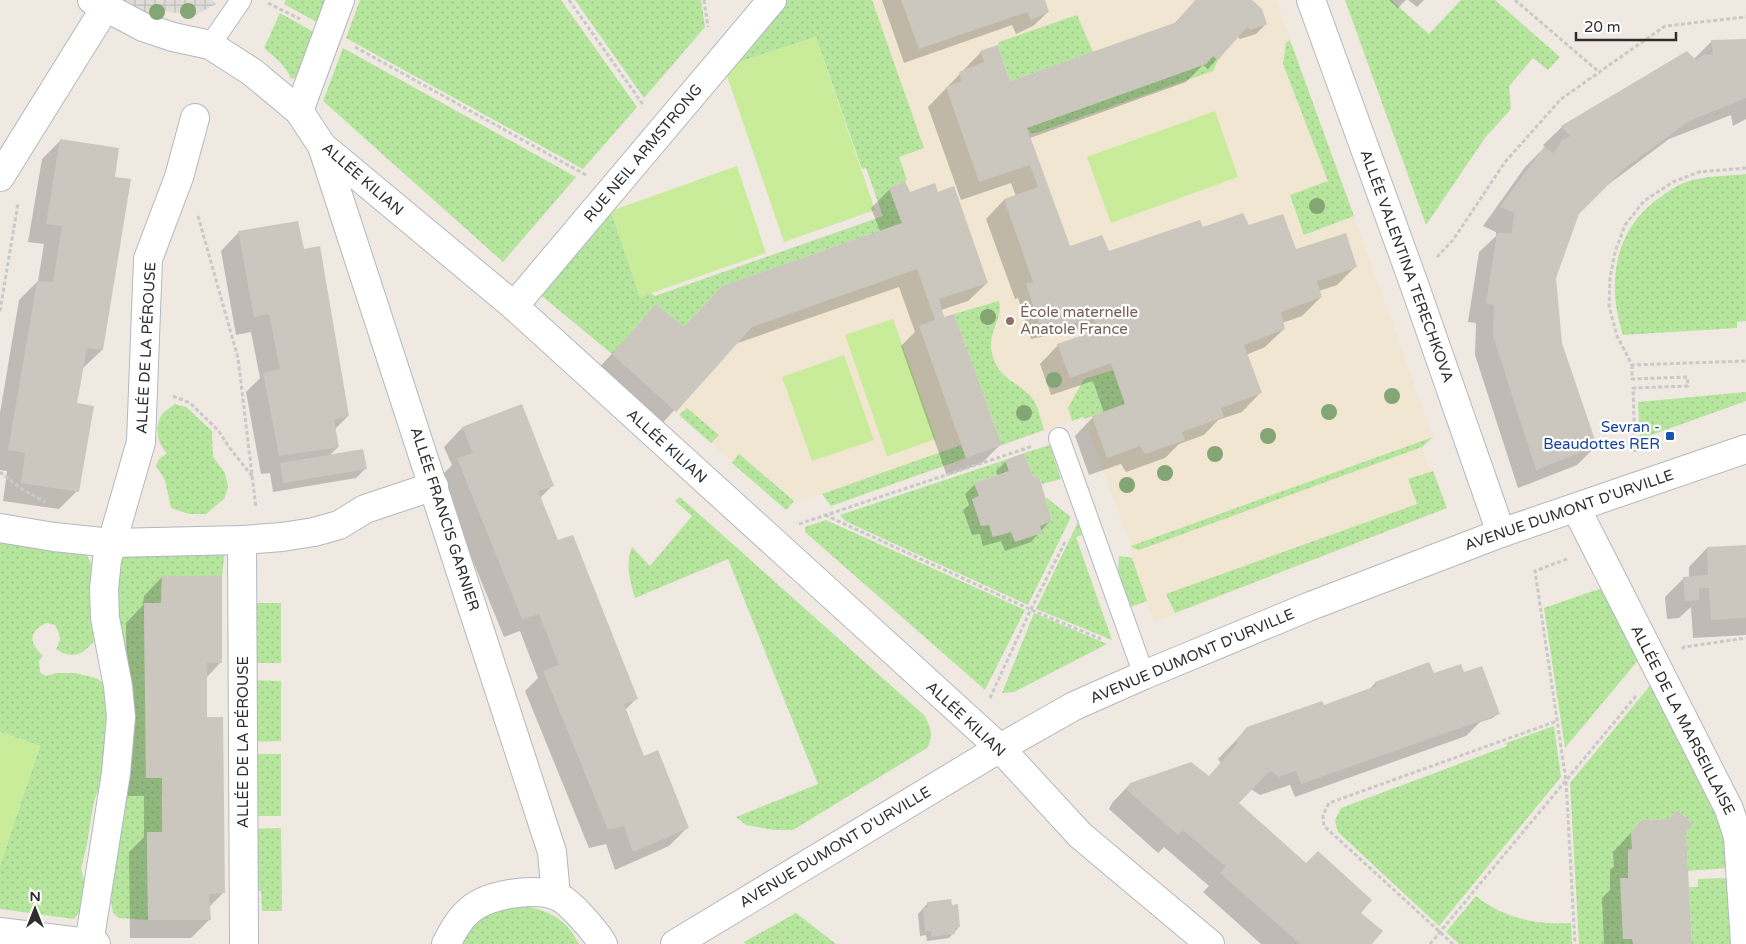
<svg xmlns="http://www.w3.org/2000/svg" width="1746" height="944" font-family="'Varela Round',sans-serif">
<defs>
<pattern id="green-dots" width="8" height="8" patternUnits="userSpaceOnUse" patternTransform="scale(1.25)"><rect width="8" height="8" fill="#b6e59e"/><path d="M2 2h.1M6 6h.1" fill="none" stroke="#9dc588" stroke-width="1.8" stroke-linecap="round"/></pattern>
<pattern id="plaza-grid" width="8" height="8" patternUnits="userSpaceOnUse" patternTransform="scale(1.25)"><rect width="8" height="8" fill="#dfdcd8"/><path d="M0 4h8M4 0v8" fill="none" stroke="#c0bdba"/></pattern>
</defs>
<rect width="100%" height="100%" fill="#efe9e1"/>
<polygon fill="#f0e6d1" points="872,0 1276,0 1433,437 1422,448 1447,508 1154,622 1132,558 1131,546 1083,417 831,506 822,494 794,501 786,510 602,345 655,296 883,216 866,168 924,148"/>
<g fill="url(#green-dots)">
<polygon points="286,0 330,0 320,24 284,4"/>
<polygon points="360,0 561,0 637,107 583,169 346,38"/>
<polygon points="575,0 701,0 705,27 644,98"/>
<polygon points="783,0 872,0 924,148 899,157 907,180 889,188 902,223 722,286 684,327 656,304 612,354 537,292 611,211 640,297 651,293 655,296 883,216 866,168 862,169 816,37 724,67"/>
<polygon points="1345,0 1391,0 1429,34 1461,0 1495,0 1560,57 1548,70 1533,58 1509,86 1511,109 1485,138 1426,225"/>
<path d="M280,13l39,22 -18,41 -10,3c-5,-14 -16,-21 -27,-31z"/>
<polygon points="1077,15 1093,52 1010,81 998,45 999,42"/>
<polygon points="1290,40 1354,216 1304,235 1290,195 1328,181 1283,64 1286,43"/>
<polygon points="343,48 576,177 503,262 323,101"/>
<polygon points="1213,56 1218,60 1213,71 1036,133 1031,133 1027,128 1206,64"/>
<path d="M1746,174v147l-9,1v6l-114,7c-17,-52 -9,-107 39,-139 8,-6 17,-12 27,-15 18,-5 38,-5 57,-7z"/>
<path d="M999,301c5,20 -14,30 -6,56 7,24 29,26 41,44 5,8 7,20 10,29l-42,15 -48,-131z"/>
<polygon points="1113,370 1125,404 1084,419 1083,417 1072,421 1068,408 1084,379"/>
<polygon points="1746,392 1746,401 1640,439 1638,402"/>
<path d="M175,404l11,3 26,24 1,26 12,16 3,13 -3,12 -19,16h-17l-18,-6 -6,-28 -9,-14 3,-7 8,-6c-11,-9 -13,-31 -3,-41 3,-3 8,-5 11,-8z"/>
<polygon points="687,408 719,435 711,443 679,415"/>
<polygon points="1433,437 1422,447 1139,550 1131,547 1131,546"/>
<polygon points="961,445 966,458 831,506 822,494"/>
<polygon points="1050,445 1061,479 1042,484 1039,476 1034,478 1024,453"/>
<polygon points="739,454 794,501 786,510 732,463"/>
<polygon points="1005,460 1009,471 974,483 979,496 972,500 981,526 989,525 993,537 1011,532 1015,542 1040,526 1052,520 1045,498 1047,498 1071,517 1028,605 845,521 840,515"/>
<polygon points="1433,471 1447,508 1175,613 1166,594 1417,504 1408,479"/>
<path d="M680,497l244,218c7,12 10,21 3,33l-134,82h-19l-28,-5 -10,-8 82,-33 -90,-225 -93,39c-5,-17 -10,-34 -3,-51l18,19 42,-50 -17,-15z"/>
<polygon points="826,520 1025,610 985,690 805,532 805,527"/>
<polygon points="1078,522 1082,535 1076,537 1112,640 1036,609"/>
<path d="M0,539l85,14 7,11 5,73c-11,16 -23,24 -41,12 6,-9 4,-15 -1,-24l-9,-2c-19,10 -16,20 -3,33l-4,5 1,11 5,4 12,-3h18l21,5 9,6 5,19 -6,76 -10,21 -7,44 -6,25 5,18 -6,25 -6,7 -74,-10v-44l40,-119 -40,-14z"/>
<polygon points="225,550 222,576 162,576 161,603 144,603 146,778 162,778 162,832 147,832 148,920 119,918 113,913 111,902 130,711 114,605 121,551"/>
<polygon points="1119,556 1132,558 1147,601 1131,607 1118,573"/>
<polygon points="1602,588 1640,658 1565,748 1544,608"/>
<rect x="248" y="603" width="33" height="60"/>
<polygon points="1034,613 1107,644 1014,692 1002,693"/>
<polygon points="248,680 281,681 281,741 248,742"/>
<polygon points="1653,682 1713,796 1724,836 1726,868 1688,871 1686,832 1693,824 1677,810 1669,819 1642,820 1631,833 1632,849 1628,851 1628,878 1621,878 1623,939 1632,939 1633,944 1579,944 1570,783"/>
<polygon points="1554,726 1561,777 1439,926 1338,832 1335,820 1341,808 1507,746 1506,743"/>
<polygon points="248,754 281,754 281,816 249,816"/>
<polygon points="281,828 282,911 262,911 261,891 249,891 248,829"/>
<polygon points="1727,878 1731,944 1692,944 1689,887 1698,887 1698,879"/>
<path d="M1476,896c27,22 60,29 95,27l1,21h-113l-13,-12z"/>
<path d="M524,906c25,4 43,14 55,38h-118c16,-27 31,-36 63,-38z"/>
<polygon points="796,913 836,944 745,944 744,942"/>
</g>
<g fill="#c9ec9a">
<polygon points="816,37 875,210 784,242 724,67"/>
<polygon points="1215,111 1238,177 1111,223 1087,157"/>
<polygon points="737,166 766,253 640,297 611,211"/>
<polygon points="893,319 936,439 887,456 845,335"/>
<polygon points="844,355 874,440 812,461 782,377"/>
<polygon points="0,732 40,746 0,865"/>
</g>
<polygon fill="url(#plaza-grid)" points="123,0 212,0 216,4 188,19 183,14 164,11 161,17 147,13"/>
<g fill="#0003">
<polygon points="882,0 1044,0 1048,12 1033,26 1016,34 1012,25 904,63"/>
<polygon points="1196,0 1250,0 1266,24 1256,34 1240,39 1237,36 1208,69 1203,65 1186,82 1030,138 1069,248 1108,253 1203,229 1248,227 1296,251 1356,266 1337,285 1319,291 1321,297 1302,316 1282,323 1284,329 1265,347 1246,355 1260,393 1242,412 1218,420 1204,435 1179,444 1165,458 1126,472 1121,464 1089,475 1075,436 1093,417 1104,413 1093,381 1051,395 1040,364 1058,345 1087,336 1084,328 1031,339 1018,298 1015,299 986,219 1004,200 1016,196 1011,183 961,200 928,107 981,52 1010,82 1173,25"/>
<polygon points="1389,0 1406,0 1398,8"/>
<polygon points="1408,0 1424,0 1417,7"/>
<polygon points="1746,40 1746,119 1733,126 1731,115 1669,139 1605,187 1578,213 1555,278 1560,343 1596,446 1577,465 1518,488 1475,355 1476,323 1468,322 1479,252 1496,236 1496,232 1483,226 1525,167 1545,147 1543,145 1562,127 1687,52 1694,59 1712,41"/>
<polygon points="61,140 113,178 102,350 83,368 76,404 77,491 59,509 3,501 7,471 0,470 0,413 19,300 38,281 44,244 28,242 42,159"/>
<polygon points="890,189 909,194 987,283 968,301 941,310 1000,445 982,463 947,476 901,346 915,332 899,287 735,344 657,429 594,373 656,306 683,328 723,287 880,231 871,208"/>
<polygon points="239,232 303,250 348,416 335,429 338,447 329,456 366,468 356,478 273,492 270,473 261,474 246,392 260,378 251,332 236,335 221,251"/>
<polygon points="521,406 552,486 540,498 557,541 636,699 625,710 643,757 687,828 669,846 615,870 606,844 589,848 525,691 538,678 520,631 504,637 439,478 452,465 444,447 462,428"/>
<polygon points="1006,461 1051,520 1031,542 1005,551 1001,541 983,546 980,534 972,535 963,510 969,505 965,494 975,484 998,477 996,471"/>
<polygon points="1746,546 1746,635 1693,638 1691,607 1679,618 1667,619 1665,597 1684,578 1689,578 1689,567 1707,548"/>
<polygon points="162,577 221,662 206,678 206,718 223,893 209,907 209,920 191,938 130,938 129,852 144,837 144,796 128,796 126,623 143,605 144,596"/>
<polygon points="1429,664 1434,674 1463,673 1498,713 1493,718 1480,722 1466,736 1295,797 1290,785 1260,795 1251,789 1237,803 1360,913 1370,944 1261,944 1203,892 1209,886 1164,847 1158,853 1109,809 1112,803 1130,784 1208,777 1221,763 1218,759 1248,728 1323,706 1369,690 1375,683"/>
<polygon points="1642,821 1685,832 1691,944 1604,944 1602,898 1610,890 1610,870 1614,866 1613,852"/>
<polygon points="928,903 959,927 949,938 927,941 926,935 920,936 918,914"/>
</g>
<g fill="#cbc7bf">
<polygon points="901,0 1045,0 1049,12 1031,20 1027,12 919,49"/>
<polygon points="1195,0 1252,0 1262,9 1267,24 1250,30 1247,27 1218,60 1213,56 1206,64 1027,128 1070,246 1102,235 1109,251 1200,220 1203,227 1243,213 1249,225 1283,214 1296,249 1346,233 1357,267 1317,281 1322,297 1281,312 1285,329 1244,345 1262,393 1221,408 1224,417 1182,432 1185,440 1145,454 1140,446 1107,458 1092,416 1125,404 1111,363 1070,378 1057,344 1098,330 1094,319 1041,330 1026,284 1033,282 1004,199 1038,187 1030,165 979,182 946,87 961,81 959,72 984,62 980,51 998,45 1010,81 1177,22"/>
<polygon points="1746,39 1746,98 1689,121 1625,168 1579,214 1556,278 1562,343 1597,446 1536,470 1493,336 1494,305 1486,303 1497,233 1512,233 1514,213 1500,207 1544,147 1554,153 1562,140 1570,136 1561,126 1687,51 1696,60 1705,54 1713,55 1711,40"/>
<polygon points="60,139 119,148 115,177 131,179 103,350 87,348 77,403 94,406 79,492 21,483 25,453 8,450 37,281 53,282 62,226 46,224"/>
<polygon points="905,181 910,192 935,183 938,192 954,186 988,283 939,299 944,317 954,314 1002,445 966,458 919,326 935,320 917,269 752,327 676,412 612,354 656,304 684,327 722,286 902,223 889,188"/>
<polygon points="298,221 304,249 320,246 349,416 334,420 339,447 279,456 263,373 280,369 269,314 254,317 238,231"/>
<polygon points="522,404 554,486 538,491 558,540 573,535 638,699 624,704 644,756 658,750 689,828 633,852 624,826 608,830 543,671 559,665 539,614 522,619 457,458 473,453 462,427"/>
<polygon points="363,449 367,469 283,483 280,463"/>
<polygon points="1024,453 1034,478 1039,476 1052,521 1040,526 1042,533 1015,542 1011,532 993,537 989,525 981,526 972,499 979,496 974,483 1009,471 1005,460"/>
<polygon points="1746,545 1746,618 1711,620 1709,588 1699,588 1699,600 1685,601 1683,577 1708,575 1707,547"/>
<polygon points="162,576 222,576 222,663 207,663 207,717 223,717 225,893 209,894 211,920 148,920 147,832 162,832 162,778 146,778 144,603 161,603"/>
<polygon points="1429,662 1434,673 1461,664 1464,672 1482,666 1500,714 1301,784 1296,771 1279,777 1270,771 1239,803 1306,863 1318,851 1372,900 1361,913 1383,931 1372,944 1300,944 1220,873 1226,867 1183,830 1178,835 1127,790 1130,783 1191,762 1209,776 1238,743 1236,740 1247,727 1322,701 1324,705 1376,686 1375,682"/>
<polygon points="1677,810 1693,824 1686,832 1692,944 1633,944 1632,939 1623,939 1620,878 1628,878 1628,850 1632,849 1631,833 1641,820 1669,819"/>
<polygon points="951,899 952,905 958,904 960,927 955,928 955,934 931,937 931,931 925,932 923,908 928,907 927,902"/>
</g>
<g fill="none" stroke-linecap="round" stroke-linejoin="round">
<defs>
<g id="lane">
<polyline points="210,45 241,0"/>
<polyline points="1059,438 1144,675"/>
</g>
<g id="street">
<polyline points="92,0 143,27 173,37 210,45 252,72 299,111 322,146 514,306 1000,748 1080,835 1210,944"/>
<polyline points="1311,0 1414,284 1501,533"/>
<polyline points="299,111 340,0"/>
<polyline points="322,146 552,852 556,896"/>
<polyline points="0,177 105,8"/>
<polyline points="514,306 772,0"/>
<polyline points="1576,508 1729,809 1738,837 1745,944"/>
<polyline points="0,528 54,537 112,543 242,540 282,537 314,532 339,525 365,509 434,486"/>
<polyline points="242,540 244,944"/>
<polyline points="0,932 96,944"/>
<polyline points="89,944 116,773 121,717 118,686 105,618 104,589 107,560 141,442 148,259 179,177 195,118"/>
<path d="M446,944c7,-13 13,-25 24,-34 18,-16 62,-22 85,-15 14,5 40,36 48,49"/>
<polyline points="675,944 1000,748 1074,706 1144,675 1308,607 1501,533 1746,449"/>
</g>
</defs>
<use href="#lane" stroke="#b4b7c1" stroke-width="22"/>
<use href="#street" stroke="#b4b7c1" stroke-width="30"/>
<g stroke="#c9c9c9" stroke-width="3" stroke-dasharray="4 2.5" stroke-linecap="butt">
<polyline points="569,0 644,106"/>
<polyline points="704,0 708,27"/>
<polyline points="1515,0 1599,72"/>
<polyline points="268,3 300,19"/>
<polyline points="355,47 586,175"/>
<polyline points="1746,168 1699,172 1673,182 1644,201 1625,225 1615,252 1610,278 1609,306 1617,336 1632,365 1746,361"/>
<polyline points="198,216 238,358 256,508"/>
<polyline points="1437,257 1453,240 1505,162 1561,99 1665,26 1746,17"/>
<polyline points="0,311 18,203"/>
<polyline points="1632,365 1632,379 1687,377 1688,386 1633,388 1635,452"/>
<polyline points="173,396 190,403 218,430 229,447 252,476"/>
<polyline points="0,472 22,489 45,502"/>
<polyline points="825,515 1034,611 1101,639"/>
<polyline points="799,524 1033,446"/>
<polyline points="1567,559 1535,571 1566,781 1575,944"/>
<polyline points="1682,649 1684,647 1746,638"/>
<polyline points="990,698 1031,609 1066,540"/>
<polyline points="1430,944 1636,696"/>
<polyline points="1453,944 1324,826 1323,815 1329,803 1557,721"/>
</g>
<use href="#lane" stroke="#fff" stroke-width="20"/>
<use href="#street" stroke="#fff" stroke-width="28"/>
</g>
<g fill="#84a574">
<circle cx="188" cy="11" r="8"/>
<circle cx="157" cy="12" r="8"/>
<circle cx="1317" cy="206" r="8"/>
<circle cx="988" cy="317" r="8"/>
<circle cx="1054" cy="380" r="8"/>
<circle cx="1392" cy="396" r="8"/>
<circle cx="1329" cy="412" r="8"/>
<circle cx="1024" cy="413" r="8"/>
<circle cx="1268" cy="436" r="8"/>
<circle cx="1215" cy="454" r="8"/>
<circle cx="1165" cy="473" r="8"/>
<circle cx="1127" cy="485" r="8"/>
</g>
<circle fill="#8d6e63" stroke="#fff" stroke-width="2" cx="1010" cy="321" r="5"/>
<rect fill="#1a4fb4" stroke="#fff" stroke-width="2" x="1665" y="431" width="10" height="10" rx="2.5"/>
<g text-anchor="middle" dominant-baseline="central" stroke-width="4.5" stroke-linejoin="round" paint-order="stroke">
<g font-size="15" fill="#2e2e2e" stroke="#fff">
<text transform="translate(643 153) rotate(-50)">RUE NEIL ARMSTRONG</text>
<text transform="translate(363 179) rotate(41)">ALLÉE KILIAN</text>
<text transform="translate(1407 266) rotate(70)">ALLÉE VALENTINA TERECHKOVA</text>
<text transform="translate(146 348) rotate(-87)">ALLÉE DE LA PÉROUSE</text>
<text transform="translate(667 446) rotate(42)">ALLÉE KILIAN</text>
<text transform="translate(1569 510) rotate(-19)">AVENUE DUMONT D'URVILLE</text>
<text transform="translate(445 519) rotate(72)">ALLÉE FRANCIS GARNIER</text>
<text transform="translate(1192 656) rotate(-23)">AVENUE DUMONT D'URVILLE</text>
<text transform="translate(966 719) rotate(43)">ALLÉE KILIAN</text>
<text transform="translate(1683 720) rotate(63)">ALLÉE DE LA MARSEILLAISE</text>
<text transform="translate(243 742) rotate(-90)">ALLÉE DE LA PÉROUSE</text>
<text transform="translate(835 847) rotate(-31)">AVENUE DUMONT D'URVILLE</text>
</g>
<g font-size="15" fill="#785e54" stroke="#fff" text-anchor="start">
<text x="1020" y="312">École maternelle<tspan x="1020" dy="17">Anatole France</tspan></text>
</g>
<g font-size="15" fill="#164399" stroke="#fff" text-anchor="end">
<text x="1660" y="427">Sevran -<tspan x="1660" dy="17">Beaudottes RER</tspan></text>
</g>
</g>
<g transform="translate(35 909)" stroke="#ffffff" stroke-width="4" paint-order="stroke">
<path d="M0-4L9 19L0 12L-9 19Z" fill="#2e2e2e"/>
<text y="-8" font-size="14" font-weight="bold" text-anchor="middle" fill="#2e2e2e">N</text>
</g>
<path d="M1576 32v8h100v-8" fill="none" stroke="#2e2e2e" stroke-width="2.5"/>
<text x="1584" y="32" font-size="15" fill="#2e2e2e" stroke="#ffffff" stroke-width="4" paint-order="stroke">20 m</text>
</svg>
